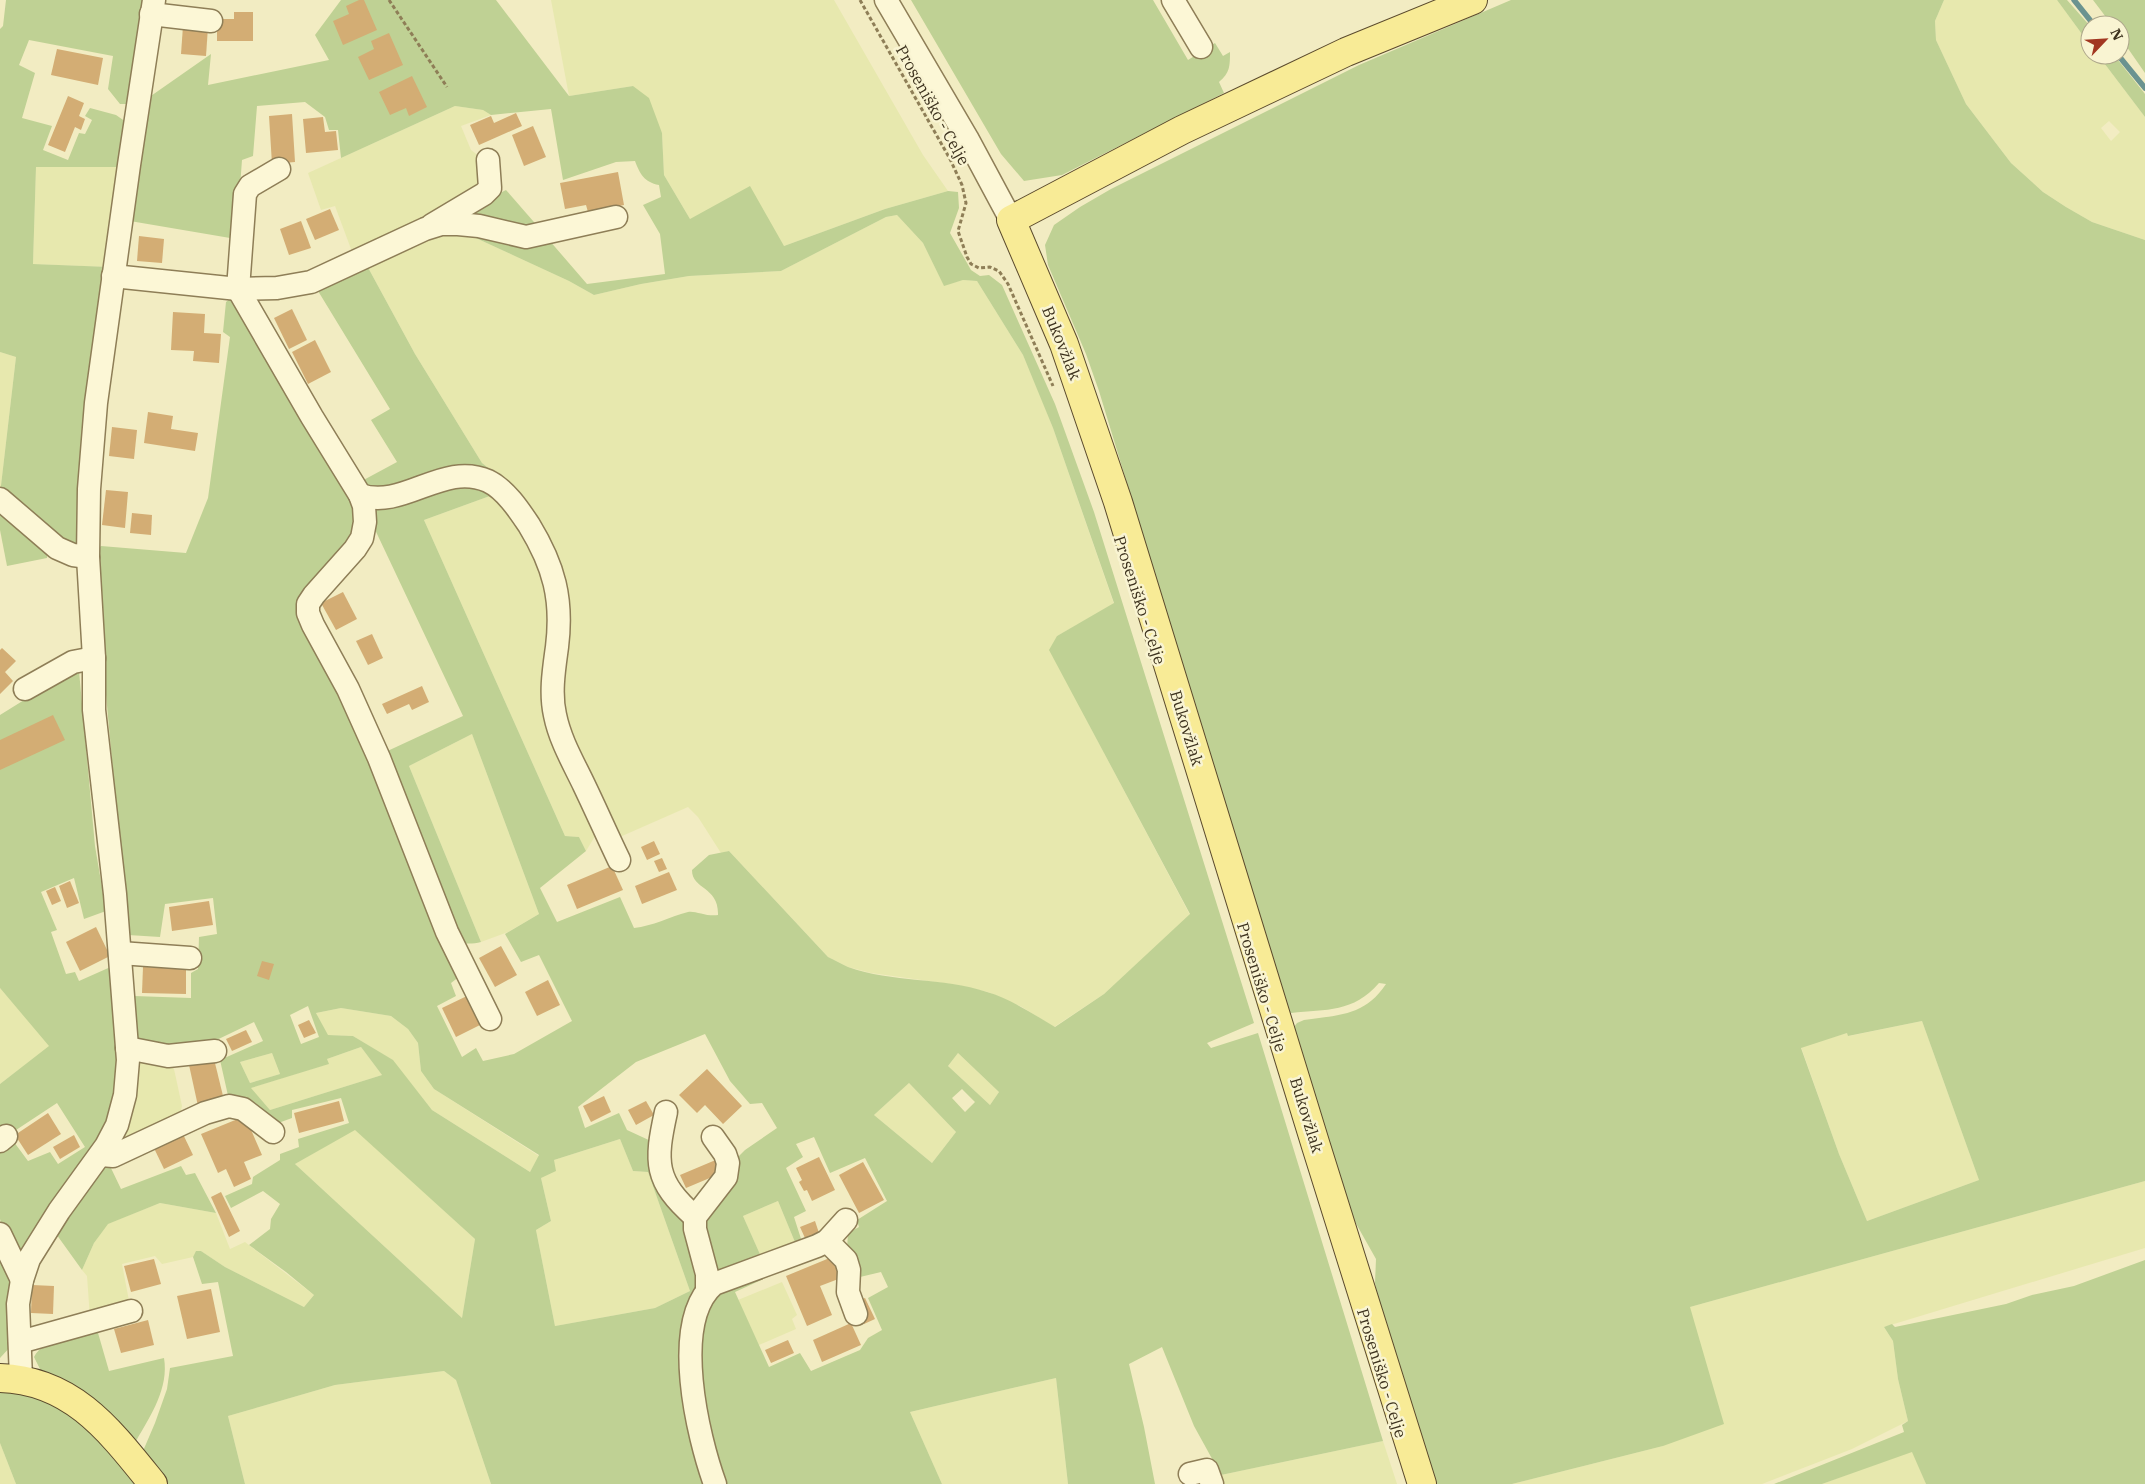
<svg xmlns="http://www.w3.org/2000/svg" width="2145" height="1484" font-family="'IBM Plex Serif',serif">
<rect width="100%" height="100%" fill="#f2ecc2"/>
<g fill="#e7e8ae" fill-rule="evenodd">
<polygon points="551,0 834,0 923,155 948,191 885,209 784,246 690,219 664,175 662,133 633,86 569,96"/>
<path d="M1944,0h113l33,45v10h8l47,62v123l-53,-18 -26,-15 -23,-15 -32,-29 -45,-59 -30,-64 -1,-19zM2109,121l11,11 -9,9 -10,-13z"/>
<polygon points="455,106 483,110 491,115 461,126 471,150 483,159 482,190 354,257 335,206 321,210 308,173"/>
<polygon points="36,166 121,167 110,267 33,264"/>
<polygon points="897,215 923,243 944,285 963,280 977,281 1023,355 1038,390 1053,428 1114,604 1057,636 1085,717 1190,915 1104,994 1054,1027 1022,1007 988,992 957,985 871,973 848,967 828,957 729,851 721,853 698,817 688,807 613,840 557,710 563,618 492,471 482,463 415,354 365,262 421,236 465,233 569,281 594,295 641,284 689,276 781,271 886,217"/>
<polygon points="0,352 16,357 0,494"/>
<polygon points="498,493 550,575 550,685 600,828 586,851 579,837 565,836 424,520"/>
<polygon points="472,734 539,914 508,932 481,942 409,766"/>
<polygon points="0,988 50,1046 0,1084"/>
<polygon points="341,1008 391,1016 408,1029 418,1043 421,1071 434,1089 539,1156 530,1172 432,1110 392,1060 353,1036 327,1035 316,1013"/>
<polygon points="1922,1021 1979,1180 1867,1221 1839,1154 1801,1047 1847,1033 1849,1036"/>
<polygon points="361,1047 382,1075 270,1110 250,1088 328,1064 327,1059"/>
<polygon points="272,1053 280,1074 250,1083 240,1062"/>
<polygon points="958,1053 999,1092 990,1105 948,1066"/>
<polygon points="146,1059 166,1062 174,1069 182,1106 180,1115 115,1150 135,1063"/>
<polygon points="909,1083 956,1132 932,1163 874,1115"/>
<polygon points="355,1129 475,1239 462,1318 295,1164"/>
<polygon points="620,1139 633,1171 648,1172 690,1291 655,1308 555,1326 536,1230 551,1221 541,1178 554,1160"/>
<polygon points="2145,1181 2145,1248 1884,1327 1893,1341 1898,1379 1908,1421 1852,1449 1762,1484 1512,1484 1663,1446 1690,1307"/>
<polygon points="778,1201 797,1247 763,1261 743,1216"/>
<polygon points="160,1203 216,1213 230,1249 245,1242 314,1295 304,1307 225,1267 201,1251 197,1251 193,1257 162,1264 155,1256 122,1264 130,1306 90,1318 87,1276 82,1270 94,1243 107,1224"/>
<polygon points="782,1282 797,1315 792,1319 796,1329 759,1345 738,1300"/>
<polygon points="444,1371 456,1380 491,1484 245,1484 228,1416 335,1385"/>
<polygon points="1056,1378 1068,1484 942,1484 910,1412"/>
<polygon points="1383,1441 1397,1484 1223,1484 1221,1475"/>
<polygon points="0,1443 16,1484 0,1484"/>
<polygon points="1913,1451 1926,1484 1822,1484 1857,1471"/>
</g>
<g fill="#bfd194" fill-rule="evenodd">
<polygon points="6,0 143,0 128,104 120,104 108,89 113,56 29,40 19,65 35,73 22,118 52,126 43,150 68,160 79,133 85,134 92,120 85,116 90,108 116,115 126,122 121,167 36,167 33,264 110,267 78,542 70,549 0,494 16,357 0,352 0,29 3,26"/>
<path d="M341,0h155l73,96 64,-10 16,12 13,35 2,42 26,44 60,-33 34,60 101,-37 63,-18 10,1 1,16 -9,25 21,37 9,6 9,-1 13,10 53,119 39,108 160,511 -47,20 4,5 47,-15 125,408 -162,34 -27,-49 -32,-79 -33,17 15,63 11,57h-87l-12,-106 -146,34 32,72h-223l-12,-31 -6,-30 -6,-58 3,-41 5,-14 9,-18 57,-24 3,7 -37,17 34,75 31,-14 11,18 49,-21 8,-12 14,-8 -14,-32 20,-11 -7,-15 -21,5 -13,-28 1,-16 11,-6 -2,-7 30,-19 -22,-43 -35,15 -16,-36 -18,7 7,13 -17,11 20,43 -12,6 9,28 -6,2 -19,-46 -35,15 20,45 -44,15 -7,-3 -13,-41v-10l35,-48 3,-16 8,-8 32,-22 -15,-25 -12,1 -20,-23 -25,-47 -69,28 -58,45 7,21 34,-15 8,17 26,12c-4,51 36,65 44,107 1,10 4,20 3,30 -1,20 -10,40 -13,60 -5,50 7,98 23,145h-219l-35,-104 -12,-9 -109,14 -107,31 17,68h-79l-19,-25 -4,-8 12,-28 12,-34 3,-21 63,-12 -15,-74 -16,2 -9,-27 3,-6h5l24,16 79,40 10,-12 -28,-23 -37,-27 21,-16 1,-10 9,-15 -17,-13 -32,17 -6,-12 27,-12 1,-7 27,-17v-6l19,-7 -1,-8 51,-16 -8,-25 -49,12v8l-11,4h-7l-9,-4 -18,-16 -18,-2 -9,-40 43,-19 -9,-19 -50,24 -39,6 -26,-11 -4,-8 -1,-37 57,2v-25l7,-4 1,-32 18,-3 -4,-36 -48,6 -5,33 -32,-2 -29,-317 -3,-67 5,-5 85,7 22,-55 22,-161 -7,-5 3,-30 4,-3 6,1 118,193c29,69 -51,74 -51,121 32,66 66,130 94,199 21,53 37,110 67,160l-13,10 5,13 -19,10 25,51 14,-9 7,13 31,-7 58,-33 -33,-66 -18,7 -16,-28 34,-20 -67,-180 -63,32 72,176c-8,2 -16,2 -25,0l-75,-188 82,-38 -93,-197v-15c8,-1 18,-2 27,-4 33,-10 69,-37 101,-7l-74,27 141,316 14,1 7,14 -46,37 17,34 63,-25 14,31c19,-2 35,-11 54,-16 6,-2 19,5 30,3 1,-29 -26,-25 -26,-45l17,-15 20,-4 99,106c7,3 13,7 20,10 44,16 95,10 139,25 24,7 46,22 68,35l49,-33 86,-80 -141,-264 8,-14 57,-33 -61,-175 -30,-73 -46,-74 -14,-1 -19,6 -21,-43 -26,-28 -11,2 -105,54 -92,5 -48,8 -47,11 -25,-14 -104,-48h-16l-3,-4 31,1 54,14 18,-4 38,44 78,-10 -5,-40 -17,-29 18,-8 -2,-12c-15,-3 -19,-11 -24,-24l-19,1 -53,18 -12,-71 -60,6 -8,-5 -28,-4 -114,52 -3,-28h-9l-4,-13 -20,-15 -48,4 -4,50 -11,4 -6,79 -106,-18 18,-123 63,-44 -3,31 121,-25 -14,-25zM308,1006l11,31 -18,7 -11,-29zM341,1008l50,8 17,13 10,14 3,28 13,18 105,66 -9,17 -98,-62 -39,-50 -40,-24 -25,-1 -12,-22zM361,1047l21,28 -112,35 -19,-22 78,-24 -2,-5zM272,1053l8,21 -30,9 -10,-21zM958,1053l41,39 -9,13 -42,-39zM909,1083l47,49 -24,31 -58,-48zM962,1089l13,13 -10,10 -13,-14zM355,1130l120,109 -13,79 -167,-154zM620,1139l13,32 15,1 42,119 -35,17 -100,18 -19,-96 15,-9 -10,-43 15,-7 -2,-11z"/>
<path d="M911,0h242l35,60 27,-17 8,13 7,-4c0,14 0,21 -11,30l5,11 -162,82 -38,6 -23,-27z"/>
<path d="M1511,0h433l-9,21 1,19 30,64 45,59 32,29 23,15 26,15 53,18v941l-455,126 34,117 -61,22 -151,38h-78l-56,-185 -3,-16 1,-24 -22,-39 -60,-193 3,-4 7,-3c34,-5 61,-4 82,-36l-7,-1c-26,30 -52,26 -88,30l-5,-5 -187,-617 -13,-37 -38,-89 -3,-20 9,-20 26,-18 31,-18 248,-124zM1922,1021l57,159 -112,41 -28,-67 -38,-106 46,-15 1,3z"/>
<polygon points="2057,0 2067,0 2090,26 2090,45"/>
<polygon points="2093,0 2145,0 2145,73 2120,37 2120,25 2112,25"/>
<polygon points="2098,55 2114,55 2145,94 2145,117"/>
<polygon points="506,190 540,229 523,232 464,211"/>
<polygon points="365,262 415,354 482,463 492,471 385,496 358,483 397,462 371,420 390,409 315,286"/>
<polygon points="0,505 48,546 47,558 7,566 0,530"/>
<polygon points="79,671 95,846 106,911 84,919 74,878 41,892 57,930 51,932 66,974 75,972 79,981 115,965 121,1058 110,1121 18,1262 6,1241 0,1219 0,1146 11,1138 28,1161 50,1152 58,1164 85,1147 57,1103 13,1132 0,1136 0,1084 49,1046 0,988 0,715 66,674"/>
<polygon points="110,1166 121,1189 181,1166 186,1175 195,1173 216,1213 160,1203 108,1224 94,1243 82,1270 54,1231 101,1169"/>
<polygon points="0,1251 13,1283 11,1346 0,1358"/>
<polygon points="2145,1260 2145,1484 1926,1484 1912,1452 1822,1484 1774,1484 1904,1432 1902,1425 1908,1421 1898,1379 1893,1341 1884,1327 1892,1324 1895,1327 2006,1304 2032,1295 2074,1286"/>
<path d="M96,1326l13,45 55,-13c5,30 -13,57 -28,83h-5l-75,-62 -15,-8 -7,-14c10,-19 43,-24 62,-31z"/>
<polygon points="0,1386 24,1391 79,1417 138,1484 16,1484 0,1443"/>
</g>
<g fill="none" stroke-linecap="round" stroke-linejoin="round">
<g stroke="#6a9390" stroke-width="5.5">
<polyline points="2074,0 2094,25"/>
<polyline points="2118,55 2145,88"/>
</g>
</g>
<g fill="#d3ad74">
<polygon points="359,0 364,0 377,30 343,45 333,21 349,14 346,6"/>
<polygon points="234,12 253,12 253,41 217,41 217,19 234,19"/>
<polygon points="183,26 208,27 206,56 181,54"/>
<polygon points="389,33 403,65 369,80 358,57 374,49 371,41"/>
<polygon points="57,49 103,58 98,85 51,75"/>
<polygon points="412,76 427,107 409,116 406,108 390,115 379,92"/>
<polygon points="68,96 84,103 79,116 85,119 81,130 75,127 65,152 48,145"/>
<polygon points="516,113 522,126 479,145 470,125 491,116 494,123"/>
<polygon points="292,114 295,162 272,164 269,116"/>
<polygon points="323,117 325,132 336,131 338,150 306,153 303,119"/>
<polygon points="533,126 546,157 524,166 512,135"/>
<polygon points="618,172 624,205 588,212 586,205 565,209 560,183"/>
<polygon points="330,209 339,230 315,240 306,219"/>
<polygon points="301,221 311,248 289,255 280,229"/>
<polygon points="139,236 164,239 162,263 137,261"/>
<polygon points="292,309 307,340 289,349 274,318"/>
<polygon points="173,312 205,314 204,333 221,334 219,363 193,361 194,351 171,350"/>
<polygon points="315,340 331,372 308,384 292,352"/>
<polygon points="148,412 173,416 171,429 198,433 195,451 144,443"/>
<polygon points="112,427 137,430 134,459 109,456"/>
<polygon points="106,490 128,492 125,528 102,525"/>
<polygon points="132,513 152,515 151,535 130,533"/>
<polygon points="343,592 357,619 336,630 321,603"/>
<polygon points="372,634 383,658 368,665 356,641"/>
<polygon points="2,648 16,661 5,672 13,681 0,694 0,650"/>
<polygon points="422,686 429,702 412,710 409,704 387,714 382,704"/>
<polygon points="53,715 65,740 0,770 0,740"/>
<polygon points="654,841 660,854 647,860 641,847"/>
<polygon points="662,858 667,869 659,872 654,861"/>
<polygon points="612,866 623,890 577,909 567,885"/>
<polygon points="669,872 677,890 642,904 635,886"/>
<polygon points="70,881 79,903 67,908 59,886"/>
<polygon points="55,887 61,901 52,905 46,891"/>
<polygon points="209,901 213,925 172,931 169,907"/>
<polygon points="96,927 110,956 80,971 66,942"/>
<polygon points="501,946 517,975 495,987 479,958"/>
<polygon points="262,961 274,964 269,980 257,976"/>
<polygon points="143,967 186,968 186,994 142,993"/>
<polygon points="548,980 560,1005 537,1016 525,992"/>
<polygon points="469,995 484,1023 456,1037 442,1008"/>
<polygon points="309,1020 316,1033 304,1038 298,1025"/>
<polygon points="246,1030 252,1042 232,1051 226,1039"/>
<polygon points="214,1059 224,1100 198,1106 189,1065"/>
<polygon points="707,1069 742,1106 723,1124 705,1105 697,1113 679,1095"/>
<polygon points="604,1096 611,1112 591,1122 583,1106"/>
<polygon points="339,1101 344,1121 299,1133 294,1113"/>
<polygon points="646,1101 654,1115 636,1125 628,1110"/>
<polygon points="48,1113 61,1134 28,1155 15,1135"/>
<polygon points="245,1116 262,1155 244,1162 251,1179 234,1187 226,1169 218,1173 201,1134"/>
<polygon points="181,1130 193,1155 164,1169 152,1144"/>
<polygon points="74,1135 80,1147 60,1159 53,1147"/>
<polygon points="819,1157 835,1190 812,1201 807,1190 804,1191 799,1182 802,1180 796,1168"/>
<polygon points="718,1159 724,1172 686,1188 680,1175"/>
<polygon points="863,1162 884,1200 859,1213 839,1175"/>
<polygon points="221,1192 240,1231 229,1237 211,1197"/>
<polygon points="815,1221 819,1233 805,1238 800,1227"/>
<polygon points="832,1257 841,1278 820,1286 832,1315 807,1326 786,1276"/>
<polygon points="154,1259 161,1284 131,1292 124,1266"/>
<polygon points="32,1285 54,1286 53,1314 31,1313"/>
<polygon points="211,1289 220,1332 187,1339 177,1296"/>
<polygon points="865,1298 875,1319 864,1324 855,1302"/>
<polygon points="148,1320 154,1345 121,1353 114,1329"/>
<polygon points="851,1323 861,1345 822,1362 813,1340"/>
<polygon points="788,1340 794,1353 771,1363 765,1350"/>
</g>
<g fill="none" stroke-linecap="round" stroke-linejoin="round">
<defs>
<g id="minor">
<polyline points="886,0 967,138 1011,220"/>
<polyline points="1173,0 1201,47"/>
<polyline points="151,14 211,21"/>
<polyline points="279,169 250,186 245,194 238,289 312,417 360,495 364,506 365,522 362,538 355,549 314,595 308,604 308,613 313,625 348,689 379,758 447,932 490,1019"/>
<polyline points="432,225 484,194 490,188 488,160"/>
<polyline points="113,276 238,289 277,288 311,282 425,229 441,224 458,224 479,226 526,237 616,217"/>
<path d="M360,495c44,15 83,-34 128,-14 17,8 31,29 41,44 25,41 34,74 28,122 -3,22 -7,46 -2,68 5,25 18,47 29,70 12,25 23,50 35,75"/>
<polyline points="0,499 57,548 73,555 88,557"/>
<polyline points="25,689 73,662 94,658"/>
<polyline points="120,953 190,958"/>
<polyline points="127,1048 168,1056 215,1051"/>
<path d="M666,1112c-11,50 -12,69 29,105"/>
<polyline points="0,1141 6,1136"/>
<polyline points="101,1155 113,1156 205,1113 229,1106 243,1109 273,1132"/>
<polyline points="0,1234 22,1280"/>
<polyline points="827,1241 846,1260 849,1270 848,1292 856,1314"/>
<polyline points="707,1290 707,1274 695,1229 695,1217 726,1177 728,1163 725,1154 713,1137"/>
<polyline points="20,1342 131,1311"/>
<polyline points="21,1378 18,1304 22,1280 29,1259 59,1211 106,1146 117,1125 125,1095 128,1060 115,894 94,710 94,658 88,557 89,489 96,403 129,165 154,0"/>
<polyline points="1190,1474 1207,1470 1212,1484"/>
<path d="M715,1484c-17,-47 -45,-162 -1,-200l103,-38 10,-5 19,-21"/>
</g>
<g id="major">
<path d="M0,1378c73,2 111,54 153,106"/>
<polyline points="1422,1484 1316,1146 1118,502 1064,344 1011,220 1182,130 1346,52 1473,0"/>
</g>
</defs>
<use href="#minor" stroke="#8e7e57" stroke-width="25"/>
<use href="#major" stroke="#5b4a2c" stroke-width="30"/>
<g stroke="#8e7e57" stroke-width="3" stroke-dasharray="4 2.5" stroke-linecap="butt">
<polyline points="389,0 447,87"/>
<polyline points="860,0 950,159 962,185 966,203 958,231 967,257 971,264 979,268 990,267 999,271 1008,284 1053,386"/>
</g>
<use href="#minor" stroke="#fcf7d6" stroke-width="22"/>
<use href="#major" stroke="#f8eb96" stroke-width="28"/>
</g>
<g text-anchor="middle" dominant-baseline="central" stroke-width="5" stroke-linejoin="round" paint-order="stroke">
<g font-size="16" fill="#3c311d" stroke="#f9f4d2">
<text transform="translate(933 105) rotate(61)">Proseniško - Celje</text>
<text transform="translate(1062 343) rotate(68)">Bukovžlak</text>
<text transform="translate(1140 600) rotate(72)">Proseniško - Celje</text>
<text transform="translate(1187 728) rotate(73)">Bukovžlak</text>
<text transform="translate(1262 987) rotate(73)">Proseniško - Celje</text>
<text transform="translate(1307 1115) rotate(73)">Bukovžlak</text>
<text transform="translate(1382 1373) rotate(73)">Proseniško - Celje</text>
</g>
</g>
<g transform="translate(2105 40) rotate(65)"><circle r="24" fill="#f9f4d2" stroke="#ada68a"/>
<path d="M0-4L9 19L0 12L-9 19Z" fill="#a23721"/>
<text y="-8" font-size="14" font-weight="bold" text-anchor="middle" fill="#3c311d">N</text>
</g>
</svg>
